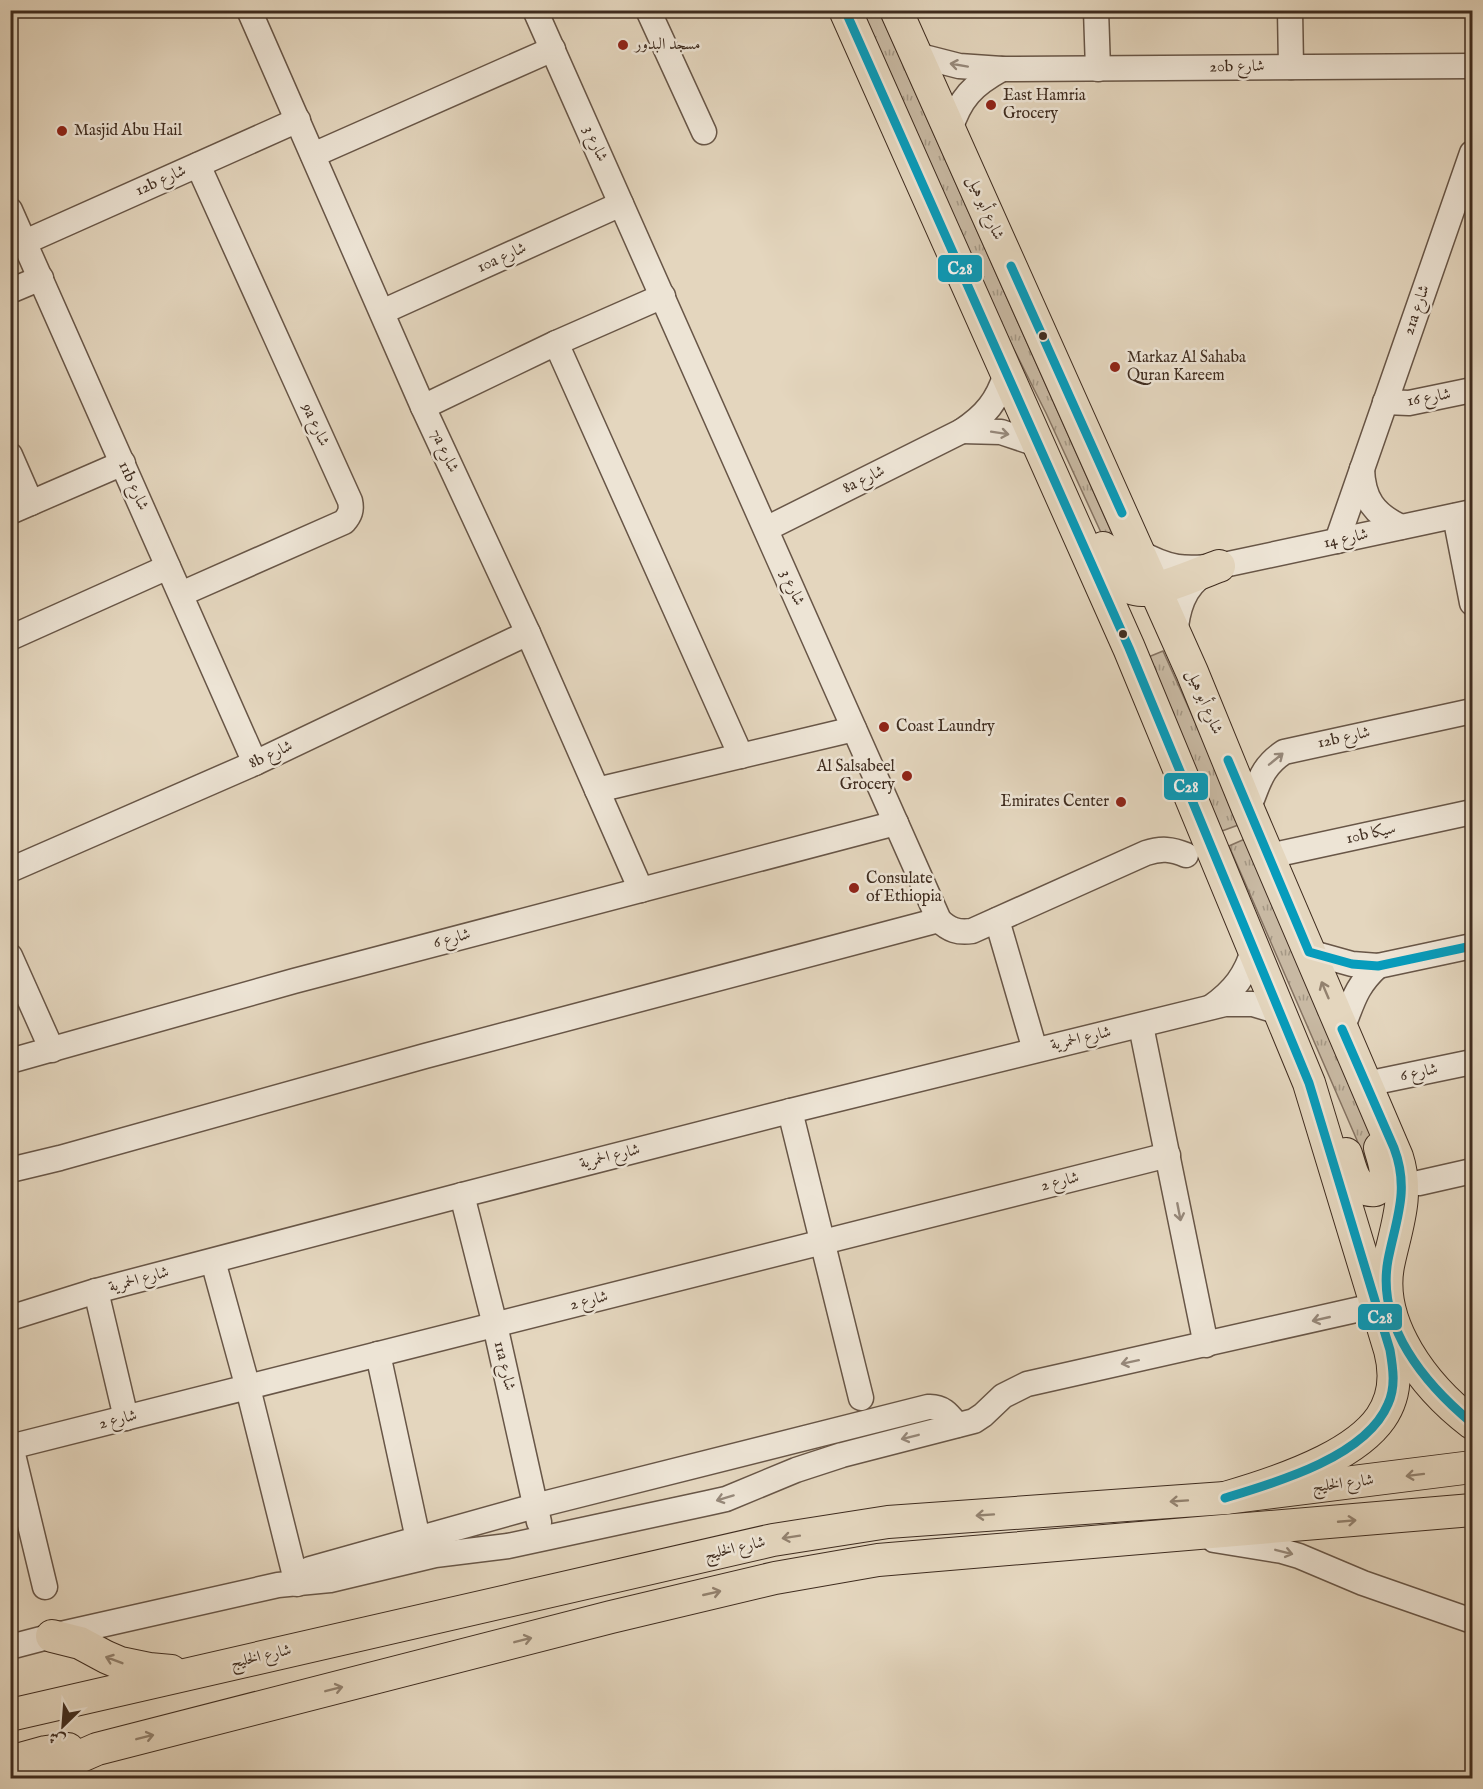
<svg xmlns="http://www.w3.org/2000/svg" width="1483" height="1789" font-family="'IM FELL English',Amiri,serif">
<defs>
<pattern id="grass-tufts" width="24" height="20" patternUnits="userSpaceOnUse" patternTransform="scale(1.5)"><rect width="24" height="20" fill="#c8b9a3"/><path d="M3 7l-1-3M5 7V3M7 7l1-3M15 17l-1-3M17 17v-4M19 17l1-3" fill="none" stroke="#a49784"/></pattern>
</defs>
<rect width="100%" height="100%" fill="#e4d6be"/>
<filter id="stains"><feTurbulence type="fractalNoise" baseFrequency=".00333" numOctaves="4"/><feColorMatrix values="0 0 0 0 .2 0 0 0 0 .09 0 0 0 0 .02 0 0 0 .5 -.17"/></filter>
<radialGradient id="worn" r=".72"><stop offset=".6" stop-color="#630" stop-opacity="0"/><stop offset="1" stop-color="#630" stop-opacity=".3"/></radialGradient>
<g fill="url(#grass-tufts)" stroke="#847261" stroke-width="1.5">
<polygon points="859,11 879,11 1123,558 1115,563 1046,413 983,288"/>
<polygon points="1163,651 1241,824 1222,831 1146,658"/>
<polygon points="1247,838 1397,1198 1391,1200 1366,1161 1229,846"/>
</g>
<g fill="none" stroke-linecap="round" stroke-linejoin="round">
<defs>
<g id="minor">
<polyline points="249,10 423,407 528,633 641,890"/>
<path d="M535,10l404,910c10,10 19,13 33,11l174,-78c15,-5 26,-4 40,2"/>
<polyline points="648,10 704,132"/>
<polyline points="1096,10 1098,69"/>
<polyline points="1290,10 1291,67"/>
<polyline points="916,55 959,66 1002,69 1472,66"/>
<path d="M950,130c10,-32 23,-45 52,-61"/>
<polyline points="313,155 553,49"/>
<polyline points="10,210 255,763"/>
<polyline points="25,242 298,120"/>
<polyline points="10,291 41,278"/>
<polyline points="382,312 621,204"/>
<polyline points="556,343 741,756"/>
<polyline points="1385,402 1409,403 1472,390"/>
<polyline points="423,407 556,343 663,296"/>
<polyline points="962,431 1001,432 1037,444"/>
<polyline points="10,455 31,503"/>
<path d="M1362,469c1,30 12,45 39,58"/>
<polyline points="10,512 123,463"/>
<polyline points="1455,516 1472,603"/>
<path d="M766,529l196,-98c24,-16 35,-30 44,-57"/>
<polyline points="1337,541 1472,153"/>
<path d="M1139,552c30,17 45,18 80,14l253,-54"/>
<path d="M181,594l163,-72c6,-7 8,-12 6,-21l-152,-336"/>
<path d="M1175,636c2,-25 8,-50 31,-63"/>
<polyline points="10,638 168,567"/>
<polyline points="597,790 854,729"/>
<path d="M1248,809c11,-25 12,-41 36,-57l188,-41"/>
<polyline points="1269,856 1472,812"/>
<polyline points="10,870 255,763 528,633"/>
<polyline points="997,920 1035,1050"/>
<polyline points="1309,952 1352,964 1378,966 1472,946"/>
<polyline points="10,956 52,1050"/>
<path d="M1211,1007c23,-16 35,-32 43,-59"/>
<polyline points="1141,1026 1206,1345"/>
<path d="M1342,1029c11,-27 13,-42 36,-63"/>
<polyline points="10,1061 294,981 896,823"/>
<polyline points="1366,1084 1472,1062"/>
<polyline points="790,1111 861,1398"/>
<polyline points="10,1170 60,1158 425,1056 939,920"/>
<polyline points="1419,1183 1472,1171"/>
<polyline points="462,1195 495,1325 539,1522"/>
<polyline points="213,1261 248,1388 297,1584"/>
<polyline points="96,1291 126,1418"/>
<polyline points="10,1318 96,1291 462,1195 790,1111 1225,1004 1253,1004 1280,1012"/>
<polyline points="378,1354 418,1539 429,1550"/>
<polyline points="10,1442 45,1587"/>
<polyline points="10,1447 1168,1155"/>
<polyline points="1214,1540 1282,1551 1299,1556 1363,1583 1472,1621"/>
<path d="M310,1569l225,-63 393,-99c15,-1 21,8 29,18"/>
<polyline points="10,1647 52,1636 278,1585 330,1580 435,1555 508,1546 708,1503 726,1499 796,1470 842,1455 974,1421 983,1415 1003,1396 1027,1384 1378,1305"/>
</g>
<g id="major">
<path d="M845,10l284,638 180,435 81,267c15,57 -18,87 -65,111 -32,16 -65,27 -100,37"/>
<path d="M896,10l296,662 56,137 149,348c12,37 0,68 -8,104 -15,62 37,127 83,162"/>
<path d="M1103,548c5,11 10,24 18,33 6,6 13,9 21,9 16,2 60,-18 77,-24"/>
<path d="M1346,1154c5,15 8,38 29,36 18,-9 9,-27 5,-42"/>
<polyline points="52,1636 80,1643 106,1657 120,1663 149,1669 171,1671"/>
<polyline points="10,1715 773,1540 888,1522 1225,1498 1472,1467"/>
<polyline points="10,1762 46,1752 68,1749"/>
<polyline points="31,1778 97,1749 611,1617 775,1578 878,1560 1472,1510"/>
</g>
</defs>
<use href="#minor" stroke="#685647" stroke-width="27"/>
<use href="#major" stroke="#3f2c1f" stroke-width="34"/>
<use href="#minor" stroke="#ede4d5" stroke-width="24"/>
<use href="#major" stroke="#e4d6be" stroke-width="32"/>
<defs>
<g id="bus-1">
<path d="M845,10l284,638 180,435 81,267c3,18 6,37 -2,54 -22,53 -113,79 -163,94"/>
<polyline points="1011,266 1122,513"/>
<polyline points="1228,760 1309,952 1352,964 1378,966 1472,946"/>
<path d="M1342,1029l52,119c16,42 2,71 -6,112 -12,66 37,124 84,163"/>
</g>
</defs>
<use href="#bus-1" stroke="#ede4d5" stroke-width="14"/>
<use href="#bus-1" stroke="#069cbc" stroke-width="9"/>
</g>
<defs><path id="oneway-shaft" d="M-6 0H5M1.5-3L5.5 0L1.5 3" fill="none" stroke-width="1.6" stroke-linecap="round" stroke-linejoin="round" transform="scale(1.5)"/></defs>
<g stroke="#96887a">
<use href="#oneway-shaft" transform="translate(959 65) rotate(-170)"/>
<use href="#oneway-shaft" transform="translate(1000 433) rotate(9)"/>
<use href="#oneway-shaft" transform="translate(1276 759) rotate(-39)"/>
<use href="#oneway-shaft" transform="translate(1179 1212) rotate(79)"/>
<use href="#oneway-shaft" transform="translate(1321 1319) rotate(167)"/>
<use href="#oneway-shaft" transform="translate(1130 1362) rotate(168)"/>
<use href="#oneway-shaft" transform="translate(910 1437) rotate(166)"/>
<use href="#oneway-shaft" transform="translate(725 1498) rotate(163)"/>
<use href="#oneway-shaft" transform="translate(1284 1552) rotate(14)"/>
</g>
<g stroke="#92816e">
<use href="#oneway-shaft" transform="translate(1325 990) rotate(-113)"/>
<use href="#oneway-shaft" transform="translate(1415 1475) rotate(173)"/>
<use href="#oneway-shaft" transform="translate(1179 1501) rotate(176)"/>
<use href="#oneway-shaft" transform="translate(985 1515) rotate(176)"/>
<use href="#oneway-shaft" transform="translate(1347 1521) rotate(-5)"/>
<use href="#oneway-shaft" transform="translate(791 1537) rotate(171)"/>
<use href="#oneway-shaft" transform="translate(712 1593) rotate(-13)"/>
<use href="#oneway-shaft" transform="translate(523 1640) rotate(-14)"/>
<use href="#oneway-shaft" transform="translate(114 1660) rotate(-159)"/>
<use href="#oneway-shaft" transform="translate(334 1689) rotate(-14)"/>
<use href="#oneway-shaft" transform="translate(145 1737) rotate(-14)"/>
</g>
<g fill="#8f2418" stroke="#ede4d5" stroke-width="2">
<circle cx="623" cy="45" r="6"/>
<circle cx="991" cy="105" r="6"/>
<circle cx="62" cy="131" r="6"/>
<circle cx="1115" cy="367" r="6"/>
<circle cx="884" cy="727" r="6"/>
<circle cx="907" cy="776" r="6"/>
<circle cx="1121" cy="802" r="6"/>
<circle cx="854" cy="888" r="6"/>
</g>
<g fill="#3f2c1f" stroke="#ede4d5" stroke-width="2">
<circle cx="1043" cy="336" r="5"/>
<circle cx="1123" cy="634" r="5"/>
</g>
<g text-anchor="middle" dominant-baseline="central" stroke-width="5" stroke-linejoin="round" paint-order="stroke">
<g font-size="16" fill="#3f2c1f" stroke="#ede4d5" text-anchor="start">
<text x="635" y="45">مسجد البدور</text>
<text x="1003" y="96">East Hamria<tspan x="1003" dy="18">Grocery</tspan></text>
<text x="74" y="131">Masjid Abu Hail</text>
<text x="1127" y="358">Markaz Al Sahaba<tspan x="1127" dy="18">Quran Kareem</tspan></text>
<text x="896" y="727">Coast Laundry</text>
<text x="895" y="767" text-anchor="end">Al Salsabeel<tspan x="895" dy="18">Grocery</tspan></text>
<text x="1109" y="802" text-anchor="end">Emirates Center</text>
<text x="866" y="879">Consulate<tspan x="866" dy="18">of Ethiopia</tspan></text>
</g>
<g font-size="16" fill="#3f2c1f" stroke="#ede4d5">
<text transform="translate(1237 67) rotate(-1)">20b شارع</text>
<text transform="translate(595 144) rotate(66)">شارع 3</text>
<text transform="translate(161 181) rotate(-24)">12b شارع</text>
<text transform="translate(985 208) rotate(66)">شارع أبو هيل</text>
<text transform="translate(502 258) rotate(-24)">10a شارع</text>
<text transform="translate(1417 310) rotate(-71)">21a شارع</text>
<text transform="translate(1429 398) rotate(-10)">شارع 16</text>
<text transform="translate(315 425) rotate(65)">9a شارع</text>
<text transform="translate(444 451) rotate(65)">7a شارع</text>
<text transform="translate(864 480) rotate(-26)">8a شارع</text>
<text transform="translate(133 486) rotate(66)">11b شارع</text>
<text transform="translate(1346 539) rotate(-12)">شارع 14</text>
<text transform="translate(792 588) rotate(66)">شارع 3</text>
<text transform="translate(1204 702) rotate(67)">شارع أبو هيل</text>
<text transform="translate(1344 738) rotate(-12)">12b شارع</text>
<text transform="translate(271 755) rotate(-25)">8b شارع</text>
<text transform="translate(1371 834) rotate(-12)">10b سيكا</text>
<text transform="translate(452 939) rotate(-15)">شارع 6</text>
<text transform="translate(1081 1039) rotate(-13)">شارع الحمرية</text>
<text transform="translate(1419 1073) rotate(-12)">شارع 6</text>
<text transform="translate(610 1157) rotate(-14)">شارع الحمرية</text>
<text transform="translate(1060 1182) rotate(-14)">شارع 2</text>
<text transform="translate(139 1280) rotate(-15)">شارع الحمرية</text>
<text transform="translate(589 1301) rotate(-14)">شارع 2</text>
<text transform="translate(504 1366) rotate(77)">11a شارع</text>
<text transform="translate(118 1420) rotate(-14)">شارع 2</text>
<text transform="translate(1343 1484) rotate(-7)">شارع الخليج</text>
<text transform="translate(735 1549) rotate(-13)">شارع الخليج</text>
<text transform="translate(261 1657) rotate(-13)">شارع الخليج</text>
</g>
</g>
<g stroke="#ede4d5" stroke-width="2">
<rect x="937" y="254" width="46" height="29" rx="6" fill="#069cbc"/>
<rect x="1163" y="772" width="46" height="29" rx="6" fill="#069cbc"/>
<rect x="1357" y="1303" width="46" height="28" rx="6" fill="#069cbc"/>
</g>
<g font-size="16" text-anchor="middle" font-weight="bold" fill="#fff">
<text x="960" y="274">C28</text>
<text x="1186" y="792">C28</text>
<text x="1380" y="1323">C28</text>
</g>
<rect width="1483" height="1789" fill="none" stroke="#e4d6be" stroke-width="36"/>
<rect x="12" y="12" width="1459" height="1765" fill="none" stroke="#3f2c1f" stroke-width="3"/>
<rect x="18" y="18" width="1447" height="1753" fill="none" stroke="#3f2c1f" stroke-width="1.5"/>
<g transform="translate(63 1726) rotate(205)" stroke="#ede4d5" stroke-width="4.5" paint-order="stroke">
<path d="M0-4.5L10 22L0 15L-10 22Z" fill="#3f2c1f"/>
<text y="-9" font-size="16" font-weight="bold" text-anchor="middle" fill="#3f2c1f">ش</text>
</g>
<rect width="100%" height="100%" filter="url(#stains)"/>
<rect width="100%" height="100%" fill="url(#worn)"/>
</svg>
